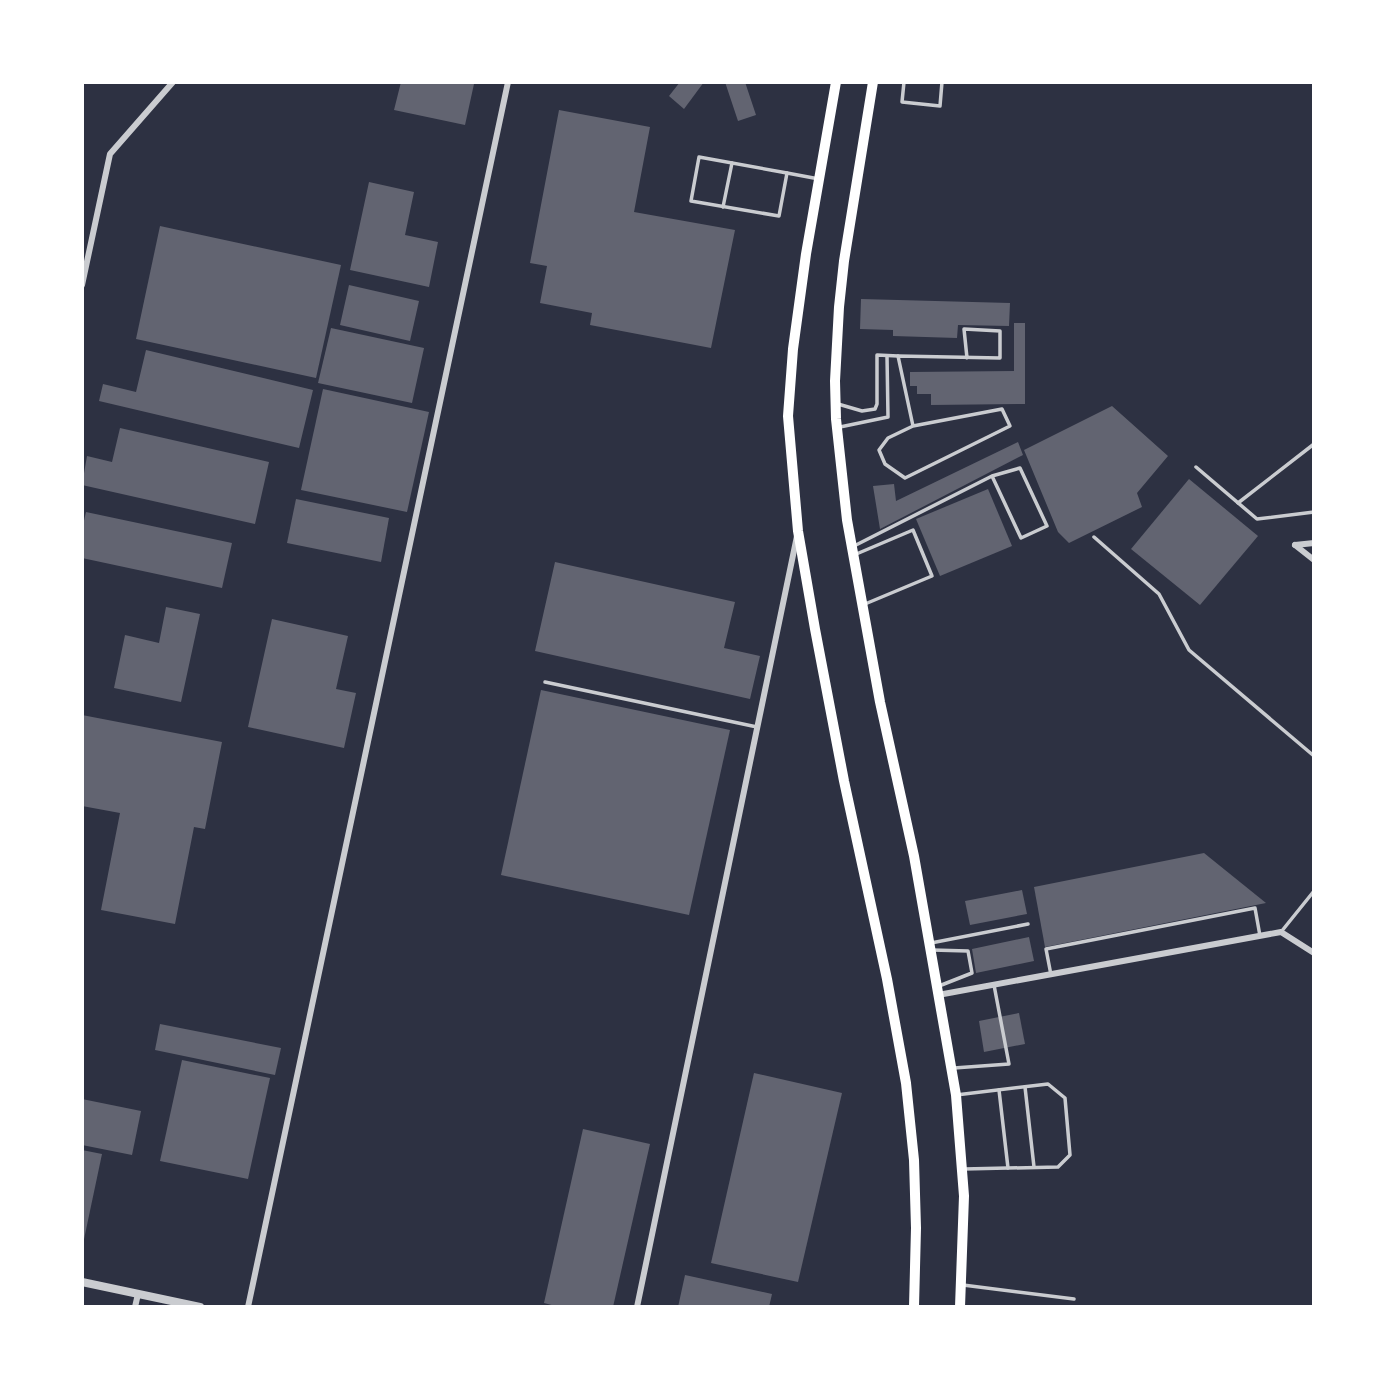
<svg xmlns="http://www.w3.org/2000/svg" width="1396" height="1389" font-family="Jost,sans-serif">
<rect width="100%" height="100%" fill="#2d3142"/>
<g fill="#626471">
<polygon points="401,82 474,84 465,125 394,110"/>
<polygon points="680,82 704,82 684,109 669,96"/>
<polygon points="725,82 745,82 756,115 738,121"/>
<polygon points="559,110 650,127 634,212 735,230 711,348 590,325 592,313 540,303 547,266 530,263"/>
<polygon points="369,182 414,192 405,235 438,242 429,287 350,270"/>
<polygon points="160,226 341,265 316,378 136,339"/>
<polygon points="349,285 419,301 410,341 340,325"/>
<polygon points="861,299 1010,303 1009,326 958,325 957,338 893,336 893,330 860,329"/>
<polygon points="1014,323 1025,323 1025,404 931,405 931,394 917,394 917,386 910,386 910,372 1014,371"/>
<polygon points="331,328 424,348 412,403 318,383"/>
<polygon points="146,350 313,390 299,448 99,401 103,384 136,392"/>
<polygon points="323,389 429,412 407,512 301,490"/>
<polygon points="1112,406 1168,456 1137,493 1142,507 1069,543 1058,532 1024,450"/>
<polygon points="120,428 269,462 255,524 82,485 87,456 112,462"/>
<polygon points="1018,442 1023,455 880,529 873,486 894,484 896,501"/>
<polygon points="1189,479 1258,536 1200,605 1131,549"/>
<polygon points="988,489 1012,546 940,576 916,519"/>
<polygon points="296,499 389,518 381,562 287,543"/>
<polygon points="86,512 232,543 222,588 82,558 82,529"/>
<polygon points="555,562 735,602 724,648 760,656 750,699 535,651"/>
<polygon points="166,607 200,614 181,702 114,688 125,635 159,643"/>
<polygon points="272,619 348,636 336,689 356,693 344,748 248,727"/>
<polygon points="541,690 730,730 689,915 501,875"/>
<polygon points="82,715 222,742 205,829 194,827 175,924 101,910 120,813 82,806"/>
<polygon points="1204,853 1266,903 1045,947 1034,887"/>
<polygon points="1022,890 1027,914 970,925 965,901"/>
<polygon points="1029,937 1034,961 976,973 972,949"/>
<polygon points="1019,1013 1025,1044 984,1052 979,1021"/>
<polygon points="160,1024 281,1048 275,1075 155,1050"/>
<polygon points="182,1060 270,1078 248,1179 160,1161"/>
<polygon points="754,1073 842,1093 798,1282 711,1263"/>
<polygon points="82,1099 141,1111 132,1155 82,1145"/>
<polygon points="583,1129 650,1144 613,1307 559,1307 544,1303"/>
<polygon points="82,1150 102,1154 83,1244 82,1243"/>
<polygon points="685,1275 772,1294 769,1307 678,1307"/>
</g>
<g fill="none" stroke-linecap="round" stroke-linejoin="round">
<g stroke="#caccd0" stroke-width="3.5">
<polyline points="904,82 902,102 940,106 942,82"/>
<polygon points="699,157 787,173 779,216 691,201"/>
<polyline points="787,173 819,179"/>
<polyline points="723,207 732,163"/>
<polyline points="838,404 862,411 875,409 877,404 877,355 898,356"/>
<polyline points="913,426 888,438 879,450 885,464 905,478 1010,426 1002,409 913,426 898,356 1000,358 1000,331 964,329 967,358"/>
<polyline points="840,427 888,417 887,356"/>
<polyline points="1196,467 1257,519 1314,512"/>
<polyline points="1238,503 1314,444"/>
<polyline points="1094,537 1159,594 1189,650 1314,756"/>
<polyline points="854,546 992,476 1020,468 1047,526 1021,538 992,476"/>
<polyline points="854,555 913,530 932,576 865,604"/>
<polyline points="545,682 757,727"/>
<polyline points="1281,932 1314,891"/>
<polyline points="931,943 1028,924"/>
<polyline points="932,950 968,951 972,973 939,986"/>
<polyline points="1051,975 1046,949 1255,908 1260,936"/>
<polyline points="954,1068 1009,1064 994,985"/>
<polyline points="1025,1087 1034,1167"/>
<polyline points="999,1090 1008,1168"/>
<polyline points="956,1095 1048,1084 1065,1098 1070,1155 1058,1167 964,1169"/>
<polyline points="963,1285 1074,1299"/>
</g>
<g stroke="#caccd0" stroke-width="6">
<polyline points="82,285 110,154 173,82"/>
<polyline points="1295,545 1314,560"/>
<polyline points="1295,545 1314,543"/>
<polyline points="938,995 1281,932 1314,953"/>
<polyline points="135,1307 138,1294"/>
<polyline points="248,1307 508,82"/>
<polyline points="637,1307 797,536"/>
</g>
<polyline stroke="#caccd0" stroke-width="8" points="82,1282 200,1307"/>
<g stroke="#fff" stroke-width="10">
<polyline points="836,82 806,254 793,349 788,416 798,531 815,629 844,781 887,979 906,1083 914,1160 916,1228 914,1307"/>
<polyline points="873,82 844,261 839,307 835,381 836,419 847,520 880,702 914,856 956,1095 964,1196 960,1307"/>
</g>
</g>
<rect width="1396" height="1389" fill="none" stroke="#ffffff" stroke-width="168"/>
</svg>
